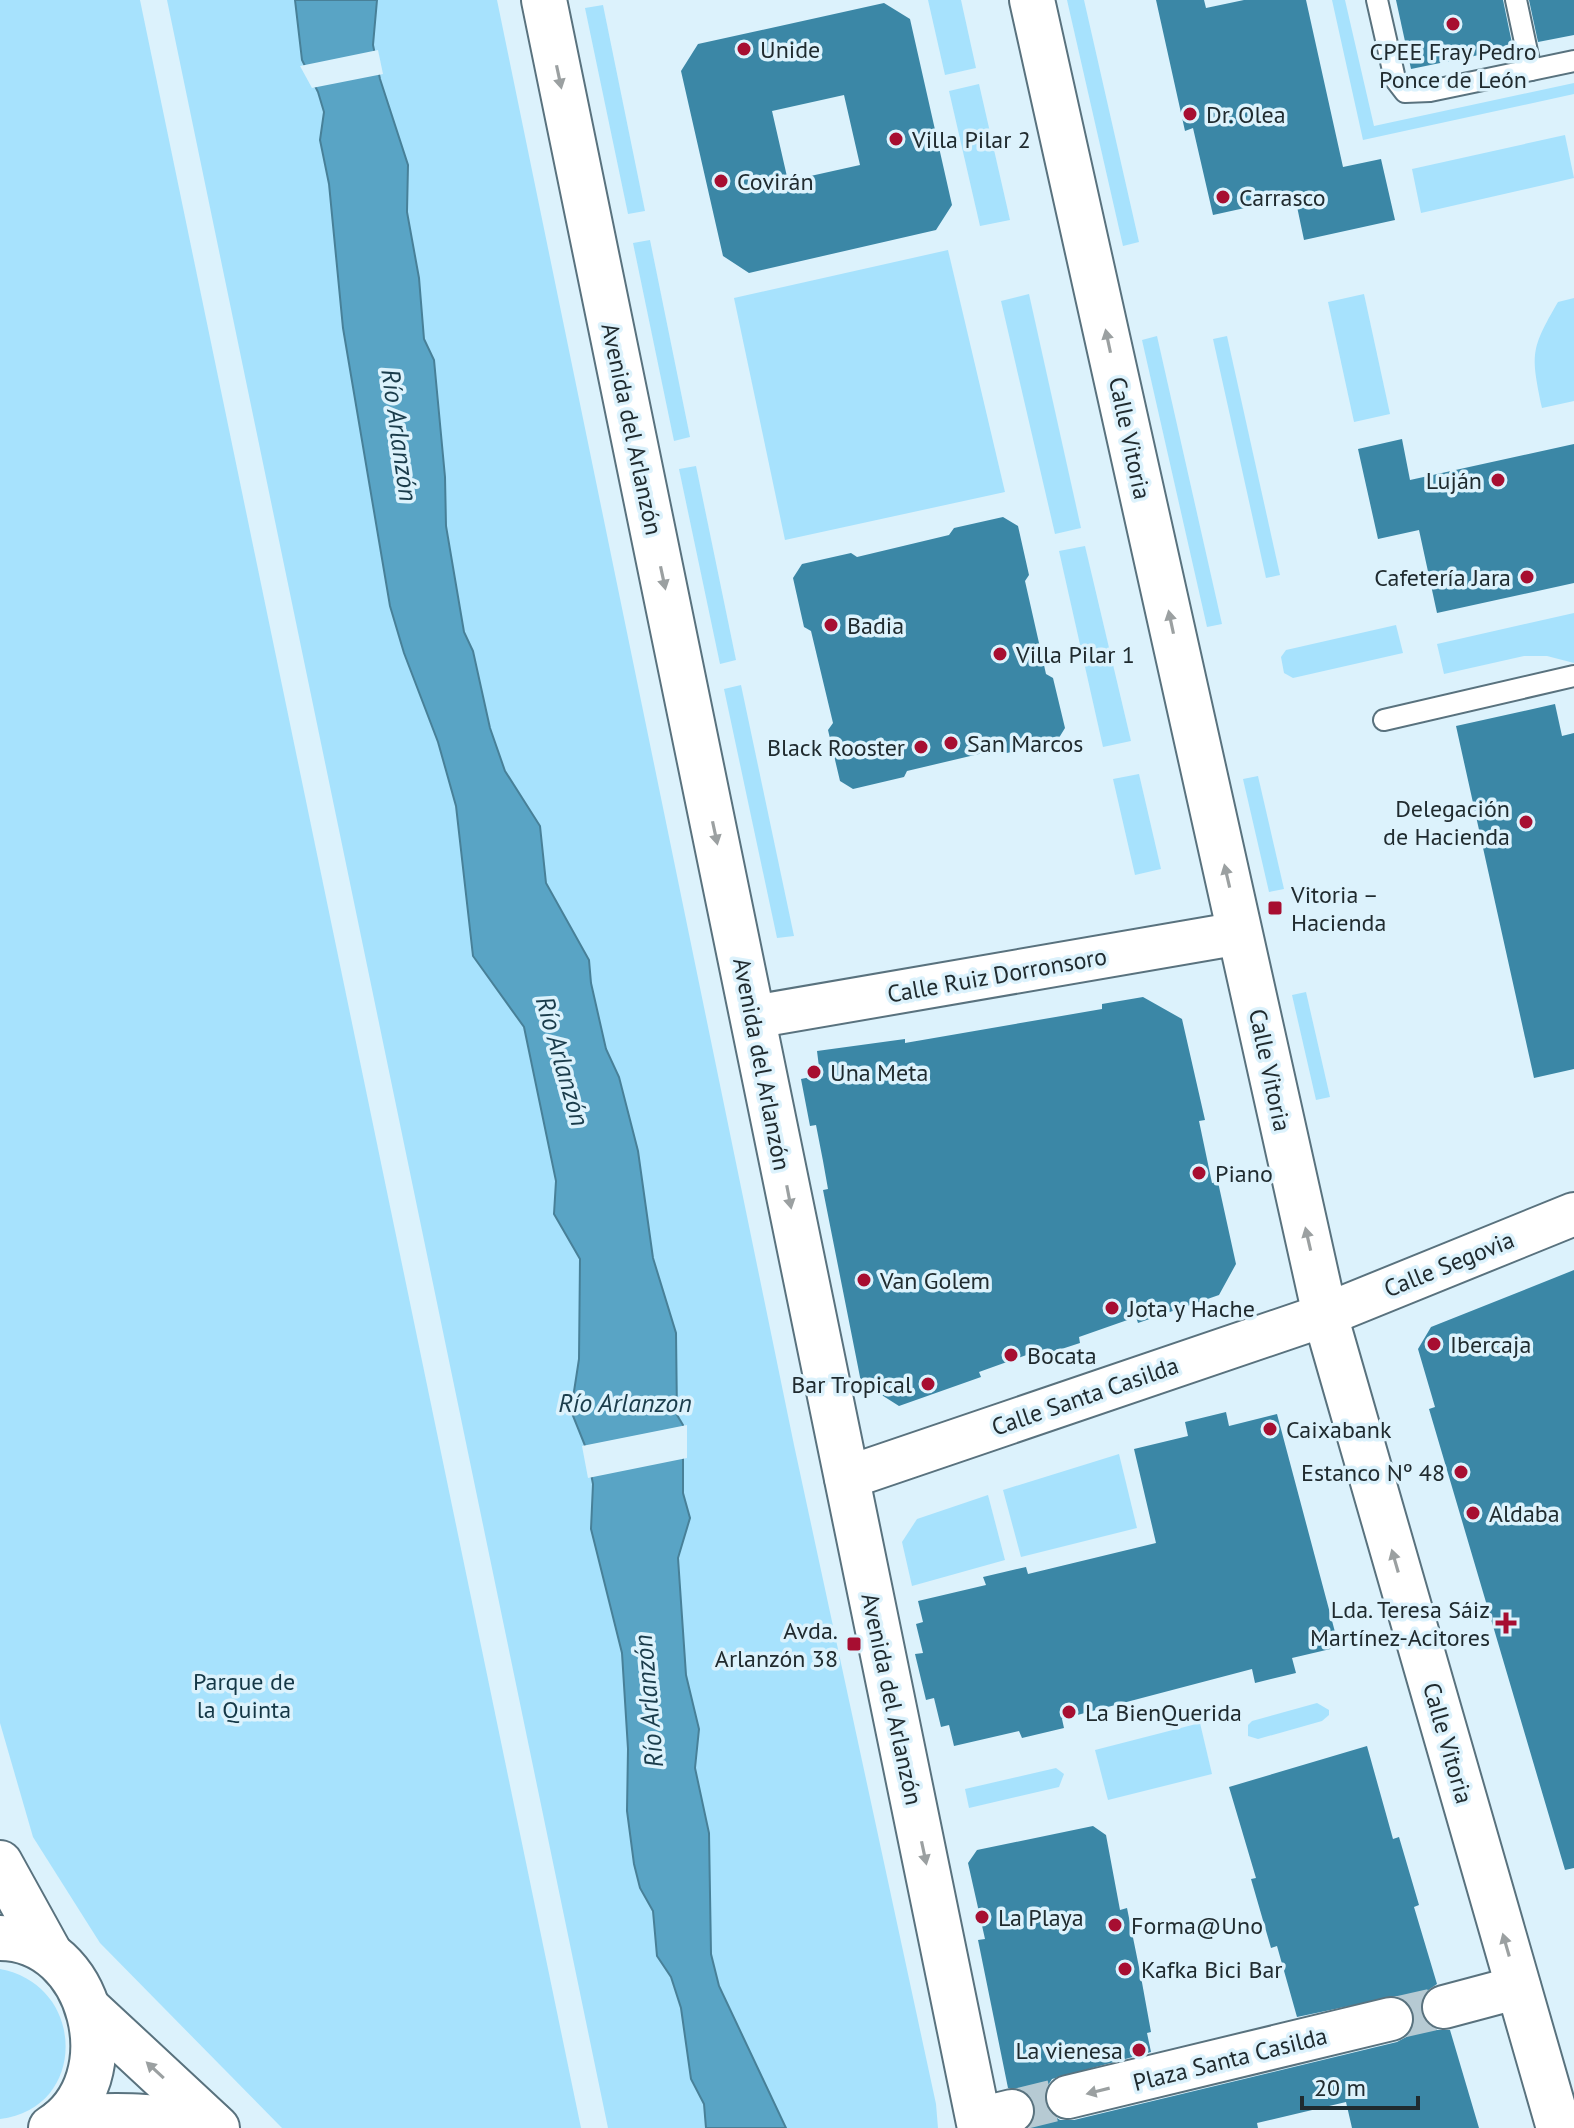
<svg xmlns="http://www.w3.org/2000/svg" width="1574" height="2128" font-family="'PT Sans',sans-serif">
<rect width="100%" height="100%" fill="#dcf2fc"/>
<g fill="#a7e2fd">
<polygon points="0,0 140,0 581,2128 282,2128 100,1943 33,1837 0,1723"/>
<polygon points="167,0 497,0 794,1445 936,2104 938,2128 608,2128"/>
<polygon points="928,0 961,0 976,68 945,75"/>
<polygon points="1067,0 1084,0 1139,242 1123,246"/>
<polygon points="1332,0 1345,0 1374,126 1574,83 1574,94 1363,140"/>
<polygon points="603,5 645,211 628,214 585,8"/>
<polygon points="979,84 1010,220 980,226 949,91"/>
<polygon points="1565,135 1574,178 1421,213 1412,169"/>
<polygon points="650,240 690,437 674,441 633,243"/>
<polygon points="948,250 1005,492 785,540 734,298"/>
<polygon points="1029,294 1081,528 1055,534 1001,301"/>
<polygon points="1364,294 1390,414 1354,422 1328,302"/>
<path d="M1574,298v103l-32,7c-11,-54 -12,-58 16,-106z"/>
<polygon points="1157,336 1222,624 1207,627 1142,340"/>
<polygon points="1227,336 1280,575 1266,578 1213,339"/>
<polygon points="696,466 736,660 720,664 679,469"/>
<polygon points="1085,546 1131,741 1103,747 1059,551"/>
<polygon points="1574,613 1574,663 1547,656 1524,656 1444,674 1437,644"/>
<polygon points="1396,625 1403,653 1293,678 1284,673 1281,657 1286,650"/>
<polygon points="741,685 794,936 777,938 724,689"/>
<polygon points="1139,774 1161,869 1135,875 1113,779"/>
<polygon points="1258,776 1284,889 1269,892 1243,779"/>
<polygon points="1306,992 1330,1097 1316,1100 1292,995"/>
<polygon points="1119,1454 1137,1528 1021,1557 1003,1490"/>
<polygon points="988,1495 1005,1560 912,1586 902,1542 917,1519"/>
<polygon points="1317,1703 1329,1710 1329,1715 1322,1721 1258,1739 1248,1736 1248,1725 1252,1721"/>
<polygon points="1200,1723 1212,1774 1108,1800 1095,1750"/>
<polygon points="1056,1768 1064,1774 1059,1787 969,1808 965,1789"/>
<path d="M0,1969c87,16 88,140 0,150z"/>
</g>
<polygon fill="#59a4c5" stroke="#488098" stroke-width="2" points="295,0 377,0 373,45 380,79 408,165 407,212 419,278 424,339 434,360 445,477 446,526 464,632 473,651 490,728 505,771 540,826 546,883 589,960 591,983 606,1049 619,1077 638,1151 653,1258 676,1333 677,1415 683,1425 683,1493 690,1518 678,1558 686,1675 699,1729 695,1768 709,1833 711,1954 719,1986 786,2128 706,2128 704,2104 691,2079 681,2008 671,1977 657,1956 653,1911 640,1888 634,1864 627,1811 628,1749 622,1653 591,1529 593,1484 586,1448 571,1411 579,1359 580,1259 554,1214 556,1181 524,1027 473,956 456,806 438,742 404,653 390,606 343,328 329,184 320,140 324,112 318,92 302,60"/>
<g fill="#dcf2fc">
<polygon points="378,50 383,74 312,88 300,66"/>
<polygon points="687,1425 687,1458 588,1478 582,1446"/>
</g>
<g fill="#3b87a6" fill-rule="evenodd">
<polygon points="1156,0 1204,0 1206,8 1244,0 1306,0 1343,167 1381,159 1395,220 1304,240 1295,197 1213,215 1193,128 1185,131"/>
<polygon points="1396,0 1503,0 1513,48 1411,69"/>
<polygon points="1529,0 1574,0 1574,35 1538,42"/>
<path d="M884,3l26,16 42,186 -16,25 -187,43 -26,-17 -42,-185 17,-27zM844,95l16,70 -72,16 -16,-70z"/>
<polygon points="1402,439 1410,480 1574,444 1574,583 1437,613 1419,530 1378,539 1358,449"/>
<polygon points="1003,517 1018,526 1029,575 1025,581 1046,674 1053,678 1065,728 1057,741 1007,753 1000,749 907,771 904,777 853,789 840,781 828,730 833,723 811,631 804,627 793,578 802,564 851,553 857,557 949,535 954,528"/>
<polygon points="1555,704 1562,736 1574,733 1574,1069 1534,1078 1456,726"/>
<polygon points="1143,997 1182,1019 1205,1120 1199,1121 1212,1183 1218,1182 1236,1264 1219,1295 1138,1323 1136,1317 1079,1337 1080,1343 1037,1357 1035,1352 979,1372 981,1377 899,1406 861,1382 823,1190 828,1189 823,1161 816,1125 810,1126 801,1079 820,1075 817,1051 905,1039 905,1043 1102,1009 1102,1004"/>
<polygon points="1574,1270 1574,1868 1565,1870 1429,1409 1435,1407 1418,1349 1431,1327"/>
<polygon points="1226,1412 1229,1426 1277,1414 1339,1647 1292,1658 1296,1673 1255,1683 1252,1669 1062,1719 1064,1728 1022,1738 1019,1731 954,1746 949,1725 941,1727 934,1698 926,1700 915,1654 923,1653 916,1624 923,1622 918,1601 986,1585 983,1577 1026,1567 1028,1574 1156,1543 1134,1449 1188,1436 1185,1422"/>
<polygon points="1367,1746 1393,1839 1399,1837 1419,1905 1414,1907 1437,1984 1427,1991 1421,2000 1421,2014 1428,2024 1437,2030 1450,2030 1479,2128 1352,2128 1346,2102 1257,2123 1258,2128 1029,2128 1035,2117 1035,2105 1029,2094 1008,2088 978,1940 985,1939 968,1863 977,1850 1093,1826 1106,1835 1120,1910 1127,1908 1141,1977 1151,2032 1147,2033 1151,2052 1052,2079 1045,2090 1045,2102 1050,2113 1060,2120 1074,2120 1397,2042 1408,2036 1414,2025 1414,2014 1408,2002 1397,1996 1297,2017 1277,1946 1271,1948 1251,1879 1256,1878 1229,1787"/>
</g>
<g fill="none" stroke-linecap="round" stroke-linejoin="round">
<g stroke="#b6cad3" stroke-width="42" stroke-dasharray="42 21" stroke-linecap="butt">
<polyline points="1391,2019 1444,2007"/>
<polyline points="1012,2111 1068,2097"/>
</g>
<defs>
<g id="lane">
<polyline points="1377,0 1395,79 1405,92 1430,91 1574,61"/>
<polyline points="1516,0 1531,70"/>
<polyline points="1384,720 1574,676"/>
</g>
<g id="street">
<polyline points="753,1017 1240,933"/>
<polyline points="846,1478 1325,1315 1574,1214"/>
<polyline points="1444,2007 1519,1987"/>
<polyline points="1068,2097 1391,2019"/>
<polyline points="979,2119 1012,2111"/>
</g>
<g id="secondary">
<polyline points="0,1863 48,1950"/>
<path d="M0,1938c93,0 128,142 51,190"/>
<polyline points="90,2010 217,2128"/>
<path d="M61,2121c51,-10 100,-3 151,3"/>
</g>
<g id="highway">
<polyline points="544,0 980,2128"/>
<polyline points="1032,0 1325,1315 1559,2128"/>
</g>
</defs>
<use href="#lane" stroke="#59727e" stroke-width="24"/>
<use href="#street" stroke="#59727e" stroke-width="46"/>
<use href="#secondary" stroke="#59727e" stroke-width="48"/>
<use href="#highway" stroke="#59727e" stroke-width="48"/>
<use href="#lane" stroke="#fff" stroke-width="20"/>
<use href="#street" stroke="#fff" stroke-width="42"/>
<use href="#secondary" stroke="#fff" stroke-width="44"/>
<use href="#highway" stroke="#fff" stroke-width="44"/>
</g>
<defs><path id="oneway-solid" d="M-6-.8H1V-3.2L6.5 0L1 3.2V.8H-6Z" transform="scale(2)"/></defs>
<g fill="#9ba0a1">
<use href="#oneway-solid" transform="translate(559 77) rotate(78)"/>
<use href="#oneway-solid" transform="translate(1108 341) rotate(-102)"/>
<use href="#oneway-solid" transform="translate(663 578) rotate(78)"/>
<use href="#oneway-solid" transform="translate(1171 622) rotate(-102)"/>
<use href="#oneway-solid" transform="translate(715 833) rotate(78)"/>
<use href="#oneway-solid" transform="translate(1227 876) rotate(-103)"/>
<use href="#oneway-solid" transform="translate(789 1197) rotate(79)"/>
<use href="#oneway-solid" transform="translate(1308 1239) rotate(-103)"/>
<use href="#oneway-solid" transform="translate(1395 1561) rotate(-106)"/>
<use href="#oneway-solid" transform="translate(924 1853) rotate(78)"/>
<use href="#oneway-solid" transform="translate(1506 1945) rotate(-106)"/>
<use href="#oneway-solid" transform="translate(155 2070) rotate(-137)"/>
<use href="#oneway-solid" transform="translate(1098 2091) rotate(166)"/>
</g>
<g fill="#a70e31" stroke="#dcf2fc" stroke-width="3">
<circle cx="1453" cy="24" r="8"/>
<circle cx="744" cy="49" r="8"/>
<circle cx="1190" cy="114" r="8"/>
<circle cx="896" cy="139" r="8"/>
<circle cx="721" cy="181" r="8"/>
<circle cx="1223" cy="197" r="8"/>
<circle cx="1498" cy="480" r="8"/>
<circle cx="1527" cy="577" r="8"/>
<circle cx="831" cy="625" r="8"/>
<circle cx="1000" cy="654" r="8"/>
<circle cx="951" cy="743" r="8"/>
<circle cx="921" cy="747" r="8"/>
<circle cx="1526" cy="822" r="8"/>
<rect x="1267" y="900" width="16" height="16" rx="4"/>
<circle cx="814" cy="1072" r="8"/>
<circle cx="1199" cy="1173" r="8"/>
<circle cx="864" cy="1280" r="8"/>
<circle cx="1112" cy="1308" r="8"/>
<circle cx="1434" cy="1344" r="8"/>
<circle cx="1011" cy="1355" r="8"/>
<circle cx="928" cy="1384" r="8"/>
<circle cx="1270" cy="1429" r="8"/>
<circle cx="1461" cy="1472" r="8"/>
<circle cx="1473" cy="1513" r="8"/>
<path d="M1502 1611h8v8h8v8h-8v8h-8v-8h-8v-8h8z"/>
<rect x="846" y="1636" width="16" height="16" rx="4"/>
<circle cx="1069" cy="1712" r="8"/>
<circle cx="982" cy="1917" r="8"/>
<circle cx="1115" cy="1925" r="8"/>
<circle cx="1125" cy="1969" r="8"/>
<circle cx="1139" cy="2050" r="8"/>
</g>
<g text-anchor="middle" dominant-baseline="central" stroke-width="7" stroke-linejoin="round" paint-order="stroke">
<g font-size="24" fill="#202b2f" stroke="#dcf2fc" text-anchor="start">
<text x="760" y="49">Unide</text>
<text x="1453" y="51" text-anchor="middle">CPEE Fray Pedro<tspan x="1453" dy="28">Ponce de León</tspan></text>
<text x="1206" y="114">Dr. Olea</text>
<text x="912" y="139">Villa Pilar 2</text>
<text x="737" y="181">Covirán</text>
<text x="1239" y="197">Carrasco</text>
<text x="1482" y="480" text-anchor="end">Luján</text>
<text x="1511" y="577" text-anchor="end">Cafetería Jara</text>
<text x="847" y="625">Badia</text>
<text x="1016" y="654">Villa Pilar 1</text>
<text x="967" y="743">San Marcos</text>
<text x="905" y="747" text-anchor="end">Black Rooster</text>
<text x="1510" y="808" text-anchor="end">Delegación<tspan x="1510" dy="28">de Hacienda</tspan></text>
<text x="1291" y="894">Vitoria –<tspan x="1291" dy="28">Hacienda</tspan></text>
<text x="830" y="1072">Una Meta</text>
<text x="1215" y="1173">Piano</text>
<text x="880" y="1280">Van Golem</text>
<text x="1128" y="1308">Jota y Hache</text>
<text x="1450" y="1344">Ibercaja</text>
<text x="1027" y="1355">Bocata</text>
<text x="912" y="1384" text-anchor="end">Bar Tropical</text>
<text x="1286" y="1429">Caixabank</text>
<text x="1445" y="1472" text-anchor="end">Estanco Nº 48</text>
<text x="1489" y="1513">Aldaba</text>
<text x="1490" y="1609" text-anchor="end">Lda. Teresa Sáiz<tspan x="1490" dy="28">Martínez-Acitores</tspan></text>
<text x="838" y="1630" text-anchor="end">Avda.<tspan x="838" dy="28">Arlanzón 38</tspan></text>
<text x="1085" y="1712">La BienQuerida</text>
<text x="998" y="1917">La Playa</text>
<text x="1131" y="1925">Forma@Uno</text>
<text x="1141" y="1969">Kafka Bici Bar</text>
<text x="1123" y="2050" text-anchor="end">La vienesa</text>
</g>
<g font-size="24" fill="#202b2f" stroke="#dcf2fc">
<text transform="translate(632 429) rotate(78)">Avenida del Arlanzón</text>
<text transform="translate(1130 438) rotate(78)">Calle Vitoria</text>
<text transform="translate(997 975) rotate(-10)">Calle Ruiz Dorronsoro</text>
<text transform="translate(762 1064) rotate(79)">Avenida del Arlanzón</text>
<text transform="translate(1270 1070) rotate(78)">Calle Vitoria</text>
<text transform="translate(1449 1264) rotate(-22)">Calle Segovia</text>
<text transform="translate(1085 1396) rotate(-19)">Calle Santa Casilda</text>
<text transform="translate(892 1699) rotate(78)">Avenida del Arlanzón</text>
<text transform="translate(1448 1743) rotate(74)">Calle Vitoria</text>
<text transform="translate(1230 2059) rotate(-14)">Plaza Santa Casilda</text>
</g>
<g font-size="24" fill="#143746" stroke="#dcf2fc">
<text x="244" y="1681">Parque de<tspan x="244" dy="28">la Quinta</tspan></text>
</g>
<g font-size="26" font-style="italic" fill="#1a3c4b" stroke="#dcf2fc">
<text transform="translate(400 435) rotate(82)">Río Arlanzón</text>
<text transform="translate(563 1061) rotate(74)">Río Arlanzón</text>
<text x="625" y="1402">Río Arlanzon</text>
<text transform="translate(648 1701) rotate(-95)">Río Arlanzón</text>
</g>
</g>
<path d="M1302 2096v12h116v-12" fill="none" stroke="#202b2f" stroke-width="4"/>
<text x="1314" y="2096" font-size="24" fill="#202b2f" stroke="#dcf2fc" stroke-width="6" paint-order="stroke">20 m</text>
</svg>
